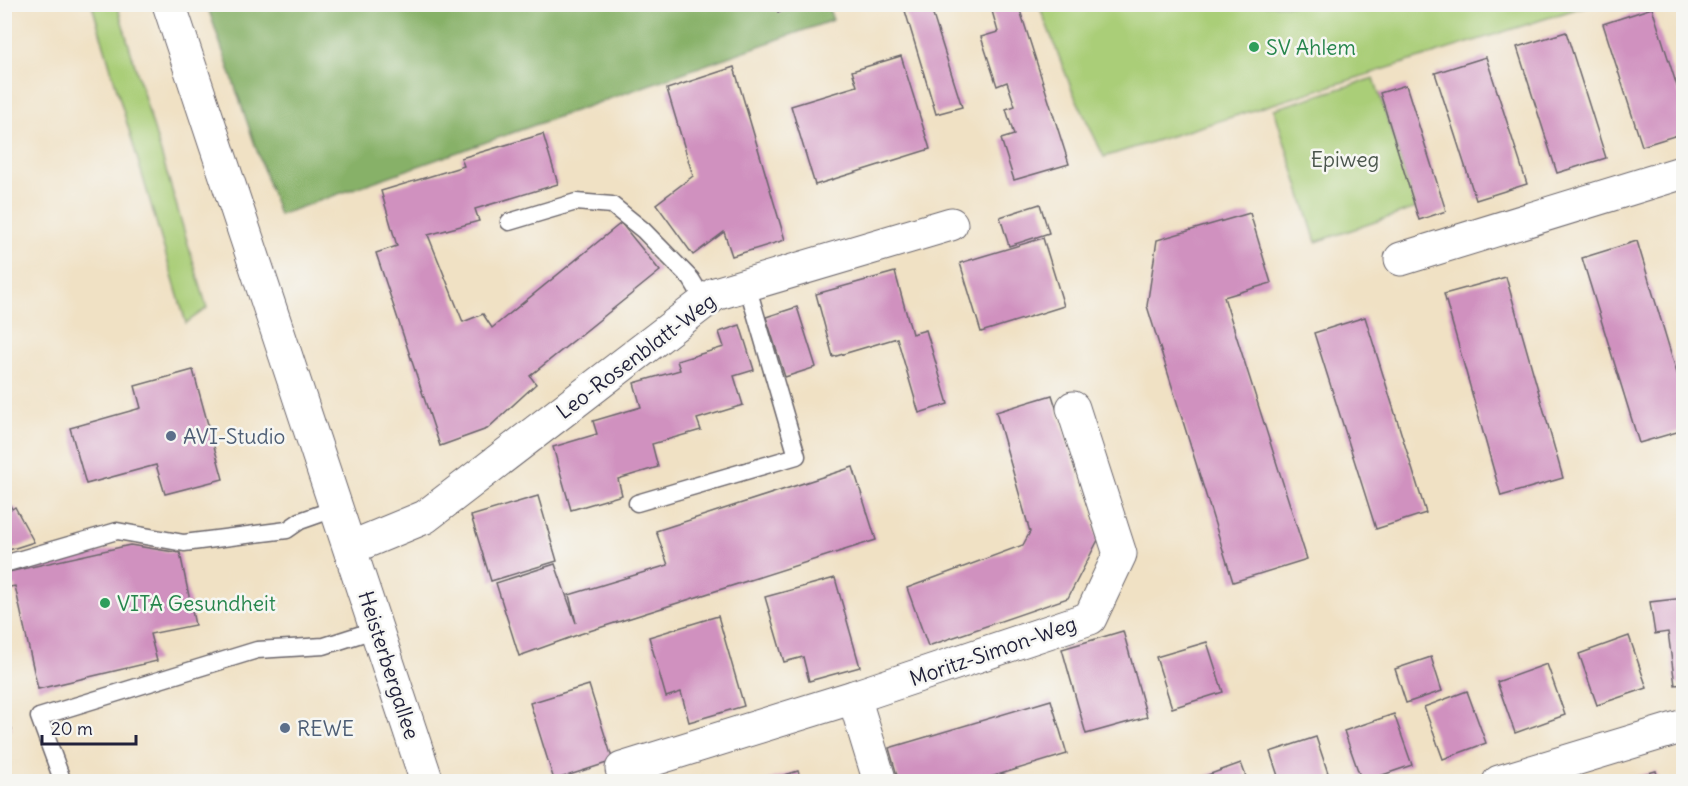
<svg xmlns="http://www.w3.org/2000/svg" width="1688" height="786" font-family="Delius,sans-serif">
<rect width="100%" height="100%" fill="#f6f6f2"/>
<filter id="ink" filterUnits="userSpaceOnUse"><feTurbulence type="fractalNoise" baseFrequency=".0167" numOctaves="2"/><feDisplacementMap in="SourceGraphic" scale="12" xChannelSelector="R" yChannelSelector="G"/><feConvolveMatrix kernelMatrix="1 2 1 2 8 2 1 2 1" color-interpolation-filters="sRGB"/></filter>
<filter id="wash" filterUnits="userSpaceOnUse"><feTurbulence type="fractalNoise" baseFrequency=".008" numOctaves="4" result="noise"/><feDisplacementMap in="SourceGraphic" scale="24" xChannelSelector="R" yChannelSelector="G"/><feGaussianBlur stdDeviation="1.35" result="paint"/><feColorMatrix in="noise" values="0 0 0 0 0 0 0 0 0 0 0 0 0 0 0 0 0 1.4 0 .05"/><feComposite in="paint" operator="in"/></filter>
<g filter="url(#wash)">
<rect width="100%" height="100%" fill="#f0e1c4"/>
<g fill="#aace78" stroke="#66785a" stroke-width="1.5">
<polygon points="92,5 117,5 207,308 186,323"/>
<polygon points="1039,5 1589,5 1104,157 1072,90"/>
<polygon points="1374,78 1416,208 1316,242 1274,109"/>
</g>
<polygon fill="#87b168" stroke="#546a52" stroke-width="1.5" points="827,4 833,20 279,215 207,5"/>
<g id="blocks">
<g fill="#d091bf">
<polygon points="775,4 799,4 799,5 778,12"/>
<polygon points="903,4 952,4 932,12 962,107 936,114"/>
<polygon points="990,4 1018,4 1069,164 1014,180 1001,139 1014,135 1006,109 1015,106 1007,82 997,86 981,37 998,32"/>
<polygon points="1652,8 1684,108 1684,133 1642,146 1603,24"/>
<polygon points="1566,32 1606,158 1557,173 1517,47"/>
<polygon points="901,56 930,149 815,185 791,106 857,86 852,71"/>
<polygon points="1486,57 1527,184 1476,200 1435,73"/>
<polygon points="734,67 785,240 732,256 724,232 693,255 656,204 693,176 667,89"/>
<polygon points="1406,85 1446,211 1419,220 1380,93"/>
<polygon points="543,134 558,184 475,209 479,221 428,235 463,322 483,314 492,328 621,223 660,271 530,376 536,384 487,429 440,446 376,253 397,246 381,191 464,166 461,158"/>
<polygon points="1040,204 1049,233 1009,246 1000,217"/>
<polygon points="1250,213 1271,283 1224,297 1307,559 1233,582 1147,306 1157,240"/>
<polygon points="1043,238 1064,306 981,332 960,263"/>
<polygon points="1637,241 1684,396 1684,430 1639,443 1582,258"/>
<polygon points="895,272 912,334 926,330 948,404 919,413 897,338 833,357 816,294"/>
<polygon points="1506,277 1563,478 1501,496 1444,294"/>
<polygon points="797,307 816,367 785,377 766,317"/>
<polygon points="1365,317 1426,513 1376,529 1314,333"/>
<polygon points="740,325 754,370 734,376 743,405 697,419 701,430 652,444 658,467 618,479 622,495 571,510 553,447 597,434 593,421 641,407 634,383 680,370 677,361 724,347 719,332"/>
<polygon points="193,370 223,479 165,494 156,465 86,484 70,428 141,408 135,386"/>
<polygon points="1052,395 1098,540 1068,598 928,646 907,588 1023,545 1030,532 996,412"/>
<polygon points="853,467 876,540 580,634 519,656 496,583 555,564 576,623 569,595 668,565 656,531"/>
<polygon points="4,494 12,509 15,507 34,542 9,550 4,540"/>
<polygon points="538,496 557,561 491,581 471,516"/>
<polygon points="130,545 180,553 195,625 150,634 157,661 38,689 15,586 4,588 4,573"/>
<polygon points="835,578 860,667 809,681 803,657 784,662 765,597"/>
<polygon points="1684,598 1684,684 1675,685 1668,632 1655,634 1650,602"/>
<polygon points="718,616 744,706 689,722 681,692 666,697 649,637"/>
<polygon points="1123,631 1147,717 1086,734 1062,649"/>
<polygon points="1629,636 1647,688 1597,705 1579,654"/>
<polygon points="1207,642 1223,692 1172,708 1156,657"/>
<polygon points="1431,657 1442,691 1406,703 1395,669"/>
<polygon points="1547,664 1565,715 1515,733 1497,682"/>
<polygon points="589,685 613,761 554,780 530,703"/>
<polygon points="1467,691 1486,743 1443,759 1424,707"/>
<polygon points="1051,700 1067,754 974,782 899,782 889,748"/>
<polygon points="4,711 12,729 4,732"/>
<polygon points="1394,714 1412,765 1362,782 1344,731"/>
<polygon points="1316,737 1331,782 1280,782 1270,752"/>
<polygon points="1241,763 1248,782 1191,782 1191,781"/>
<polygon points="798,771 802,782 765,782 765,781"/>
<polygon points="1656,771 1659,782 1617,782 1617,781"/>
</g>
</g>
</g>
<g filter="url(#ink)">
<use href="#blocks" fill-opacity="0" stroke="#6a656b" stroke-width="1.5"/>
<g fill="none" stroke-linecap="round" stroke-linejoin="round">
<defs>
<g id="service">
<polyline points="509,222 576,202 612,205 643,230 691,279 705,302"/>
<polyline points="637,503 797,456 747,285"/>
<polyline points="4,564 117,531 184,543 287,530 300,521 337,508"/>
<polyline points="63,782 39,717 257,650 324,646 377,629"/>
</g>
<g id="minor">
<polyline points="1401,259 1684,172"/>
<polyline points="350,548 425,517 715,294 951,224"/>
<polyline points="854,697 880,782"/>
<polyline points="622,769 854,697 1090,618 1120,554 1073,408"/>
<polyline points="1499,782 1684,726"/>
</g>
<polyline id="secondary" points="169,4 427,782"/>
</defs>
<use href="#service" stroke="#6a656b" stroke-width="19"/>
<use href="#minor" stroke="#6a656b" stroke-width="35"/>
<use href="#secondary" stroke="#6a656b" stroke-width="35"/>
<use href="#service" stroke="#fff" stroke-width="16"/>
<use href="#minor" stroke="#fff" stroke-width="33"/>
<use href="#secondary" stroke="#fff" stroke-width="33"/>
</g>
</g>
<g fill="#2e9e5b" stroke="#f6f6f2" stroke-width="2">
<circle cx="1254" cy="47" r="6"/>
<circle cx="105" cy="603" r="6"/>
</g>
<g fill="#5c6f8a" stroke="#f6f6f2" stroke-width="2">
<circle cx="171" cy="436" r="6"/>
<circle cx="285" cy="728" r="6"/>
</g>
<g text-anchor="middle" dominant-baseline="central" stroke-width="5" stroke-linejoin="round" paint-order="stroke">
<g font-size="21" fill="#27864d" stroke="#f6f6f2" text-anchor="start">
<text x="1266" y="47">SV Ahlem</text>
<text x="117" y="603">VITA Gesundheit</text>
</g>
<g font-size="21" fill="#4b564d" stroke="#f6f6f2">
<text x="1345" y="159">Epiweg</text>
</g>
<g font-size="21" fill="#22223b" stroke="#f6f6f2">
<text transform="translate(636 356) rotate(-37)">Leo-Rosenblatt-Weg</text>
<text transform="translate(993 651) rotate(-19)">Moritz-Simon-Weg</text>
<text transform="translate(389 665) rotate(72)">Heisterbergallee</text>
</g>
<g font-size="21" fill="#4e5e75" stroke="#f6f6f2" text-anchor="start">
<text x="183" y="436">AVI-Studio</text>
<text x="297" y="728">REWE</text>
</g>
</g>
<rect width="1688" height="786" fill="none" stroke="#f6f6f2" stroke-width="24"/>
<path d="M42 735v9h94v-9" fill="none" stroke="#22223b" stroke-width="3"/>
<text x="51" y="735" font-size="18" fill="#22223b" stroke="#f6f6f2" stroke-width="4.5" paint-order="stroke">20 m</text>
</svg>
